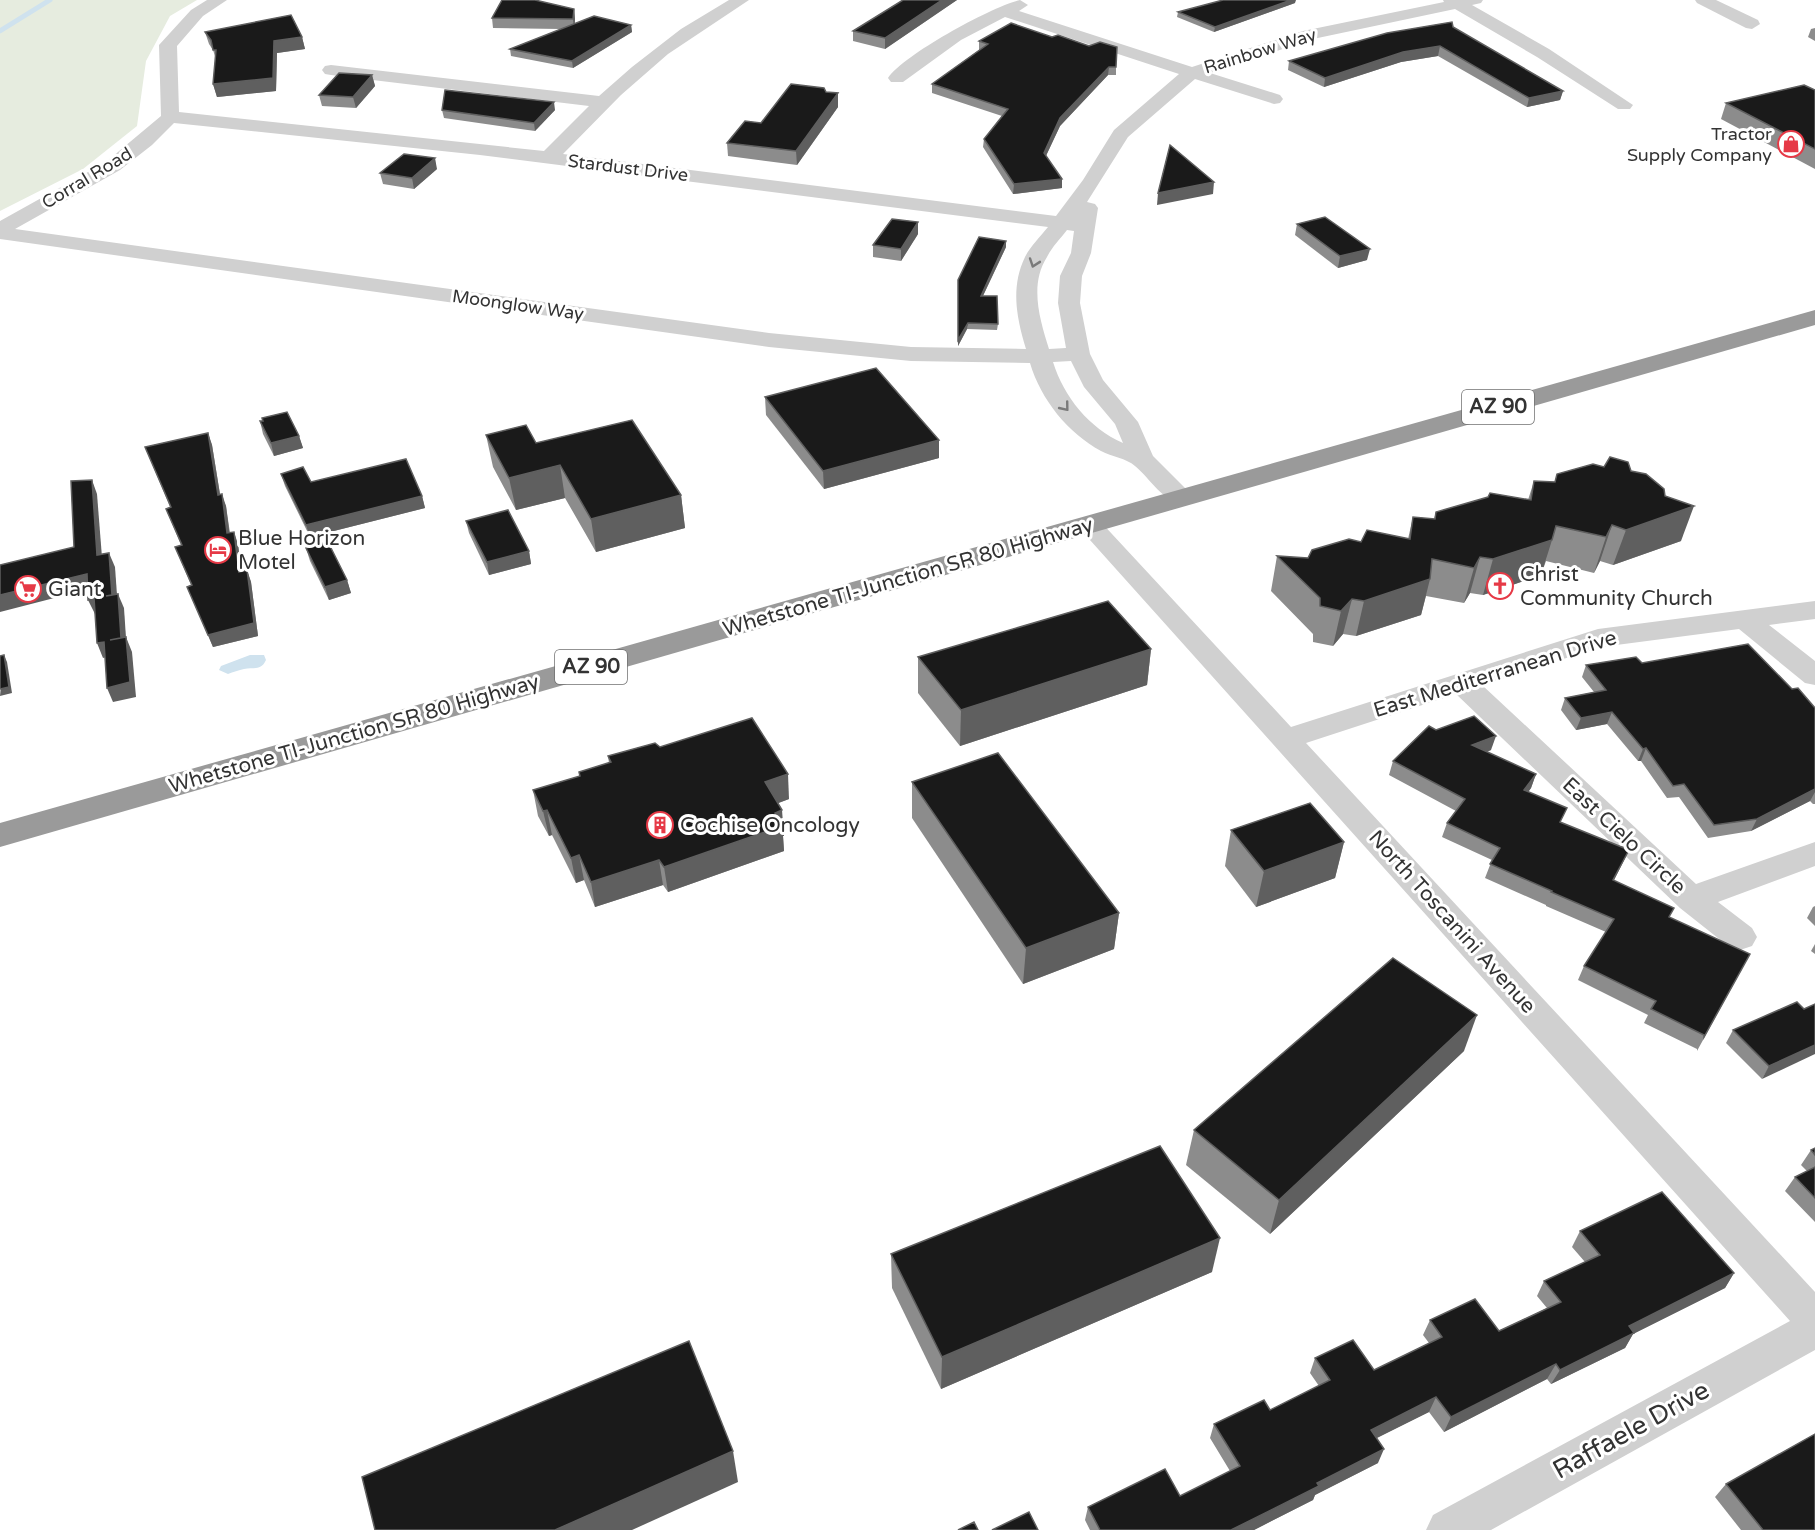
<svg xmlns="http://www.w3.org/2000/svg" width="1815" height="1530" font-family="'Varela Round',sans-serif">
<rect width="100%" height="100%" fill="#fff"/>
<polygon fill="#e6ecdf" points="0,0 197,0 170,16 146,61 137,126 83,169 0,211"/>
<path fill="#cfe2ee" d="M250,655h14l2,5c-5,11 -12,7 -22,9 -5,1 -11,3 -16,5l-9,-4 2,-4z"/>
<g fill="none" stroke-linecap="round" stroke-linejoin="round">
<polyline stroke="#cfe2ee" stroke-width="5" points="0,31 50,0"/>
<g fill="#d0d0d0" fill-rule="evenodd">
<path d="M207,0h20l-24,16 -26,30 2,66 365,39 45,-45 -258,-31 -6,-1 -3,-4 3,-4 6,-1 268,31 33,-29 49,-38 48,-29h20l-81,54 -47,41 -58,59 493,62 27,-36 31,-50 65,-56 -174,-57 -44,23 -58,42h-12l-3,-4c17,-24 103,-71 132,-78l8,5 -9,6 173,56 111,-36 141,-29 -1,-2h40l-2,3 -9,2 77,44 84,56 -3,4h-12l-81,-52 -82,-48 -142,30 -103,34 70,22 3,4 -3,4 -6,1 -79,-25 -67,58 -41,65 8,2 3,4 -7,45 -9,23 -2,27 10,51 13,26 35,42 15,34 41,41 -4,5c-24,6 -38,-22 -55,-36 -9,-8 -23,-9 -34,-15 -33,-18 -60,-51 -71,-88l-119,-2 -142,-14 -769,-108v-18l106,-59 55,-46 -2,-71 32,-35zM174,123l306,32 568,72c-8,10 -18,20 -23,30 -15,31 -8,62 1,92l-115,-2 -142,-14 -754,-104 105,-59 32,-25zM1067,230l7,1 -3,22 -11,23 -2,27 8,45 -17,1c-9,-29 -20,-64 -2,-92 5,-10 13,-18 20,-27zM1071,361l13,26 31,37 8,19c-34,-15 -59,-46 -70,-81z"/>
<polygon points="1695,0 1716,0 1758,20 1760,24 1752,29 1746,28 1697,3"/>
<polygon points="1090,517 1099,520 1291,727 1598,629 1815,601 1815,619 1769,625 1815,661 1815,685 1805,683 1739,629 1601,647 1482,685 1696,884 1815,842 1815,866 1718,902 1752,928 1757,937 1752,946 1740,950 1728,946 1680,908 1456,694 1306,743 1815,1292 1815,1350 1491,1530 1426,1530 1433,1515 1790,1321 1081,530 1077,525 1081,520"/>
</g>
<polygon fill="#9a9a9a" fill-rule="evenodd" points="1815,310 1815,325 0,847 0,823"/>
</g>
<g fill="#8c8c8c">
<polygon points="903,0 957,0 885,49 853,41 853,31"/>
<polygon points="1295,3 1214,32 1177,17 1178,12"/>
<polygon points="574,9 575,19 575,23 631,25 632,32 573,68 511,56 510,49 561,29 493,28 492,18"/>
<polygon points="1453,27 1563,91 1560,100 1527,107 1438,56 1401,62 1324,87 1288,70 1289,61"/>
<polygon points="1815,28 1815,41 1808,37 1811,29"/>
<polygon points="205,32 302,37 305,49 277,53 276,91 217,97 213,84 216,59 213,50 209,44"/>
<polygon points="979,41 1116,67 1116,75 1108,75 1060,126 1046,156 1062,179 1062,188 1013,194 983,147 984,139 1002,116 932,93 932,84 979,50"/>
<polygon points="372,75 375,86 356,108 322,106 319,95"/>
<polygon points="1815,90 1815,169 1721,119 1726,103"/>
<polygon points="826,92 838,93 838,107 797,165 728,156 727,143 761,123"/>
<polygon points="442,110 555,110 535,131 444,118"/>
<polygon points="437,169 414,189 383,184 380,173"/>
<polygon points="1297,224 1367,260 1338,268 1295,235"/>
<polygon points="918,234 901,261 873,257 873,245"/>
<polygon points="1006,241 1006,247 983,296 998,324 997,330 967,329 958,346 958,280"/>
<polygon points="765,397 939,440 939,458 824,489 766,415"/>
<polygon points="260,421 299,436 303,448 274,456 263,434"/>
<polygon points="208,433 212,445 220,494 226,506 230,533 238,544 241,571 247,570 251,582 258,636 213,647 187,587 191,585 175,547 181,545 166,509 170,507 145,447"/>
<polygon points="486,435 536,443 681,495 685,528 596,552 565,498 516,510 493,467"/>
<polygon points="1631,471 1665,496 1681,541 1613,565 1600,561 1594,573 1546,561 1541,575 1483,595 1470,593 1464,603 1426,596 1421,615 1356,636 1343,634 1333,646 1313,642 1313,634 1271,591 1277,556 1308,558 1408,539 1413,517 1434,519 1436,512 1528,500 1534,481 1555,482"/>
<polygon points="281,474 311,482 422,496 425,508 310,537 285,486"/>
<polygon points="466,521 529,551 531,564 489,575 469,533"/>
<polygon points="306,548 347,580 351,593 329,600 310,561"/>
<polygon points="1151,649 1147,685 960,746 918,693 918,657"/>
<polygon points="1642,663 1792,689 1815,708 1815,804 1813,804 1810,801 1751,831 1708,838 1679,797 1667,798 1641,761 1638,761 1607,724 1576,730 1561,710 1565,698 1594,692 1582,677 1586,665"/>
<polygon points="1436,730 1491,750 1487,752 1536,774 1531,788 1528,792 1562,823 1629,850 1614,880 1670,917 1742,969 1697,1051 1697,1049 1644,1023 1648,1015 1578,980 1584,966 1606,932 1546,906 1546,905 1485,878 1492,860 1442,837 1447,823 1456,811 1389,775 1393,761"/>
<polygon points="660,747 789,799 778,803 784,836 783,836 784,851 668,892 663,885 595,907 584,880 576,883 552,835 549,836 538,816 533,790 579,777 579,772 609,763 608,756"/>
<polygon points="912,782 1119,913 1114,949 1023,984 912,818"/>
<polygon points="1231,830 1344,842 1335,878 1256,907 1225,866"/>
<polygon points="1815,906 1815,926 1807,918 1813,907"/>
<polygon points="1815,944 1815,954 1811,951"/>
<polygon points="1804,1009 1762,1079 1726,1043 1733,1030"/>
<polygon points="1464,1051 1270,1234 1186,1165 1194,1130"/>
<polygon points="1815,1148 1815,1222 1785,1191 1795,1177 1807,1171 1801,1165 1811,1150"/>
<polygon points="1580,1231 1734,1273 1725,1288 1633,1334 1625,1348 1551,1384 1547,1379 1444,1432 1429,1412 1376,1438 1378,1463 1315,1495 1313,1500 1254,1530 1090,1530 1085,1520 1088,1507 1180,1496 1230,1471 1210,1438 1214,1424 1270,1410 1319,1386 1310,1373 1315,1358 1374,1370 1429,1343 1423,1335 1430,1320 1499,1331 1547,1308 1537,1296 1544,1281 1585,1262 1572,1247"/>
<polygon points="891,1254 1212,1272 941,1389 892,1288"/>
<polygon points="1726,1484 1815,1530 1741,1530 1715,1497"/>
</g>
<g fill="#5f5f5f">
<polygon points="942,0 957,0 885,49 885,38"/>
<polygon points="1291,0 1296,0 1295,3 1214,32 1215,27"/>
<polygon points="574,9 575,19 574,29 573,19"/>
<polygon points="631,25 632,32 573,68 572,61"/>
<polygon points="302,37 305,49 277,53 276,91 217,97 213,84 274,41"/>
<polygon points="1440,46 1438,56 1401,62 1324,87 1325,78 1403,52"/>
<polygon points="1109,67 1108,75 1060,126 1043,162 1044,153 1060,118"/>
<polygon points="372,75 375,86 356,108 353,97"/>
<polygon points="1563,91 1560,100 1527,107 1529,98"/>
<polygon points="838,93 838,107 797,165 796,151"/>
<polygon points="554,102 555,110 535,131 534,123"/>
<polygon points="435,158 437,169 414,189 412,178"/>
<polygon points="1062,179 1062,188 1013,194 1014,184"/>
<polygon points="1214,182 1213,194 1157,205 1158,193"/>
<polygon points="918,222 918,234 901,261 901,249"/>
<polygon points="1006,241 1006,247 980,302 981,296"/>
<polygon points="1370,249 1367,260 1338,268 1340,256"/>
<polygon points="968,323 967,329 958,346 958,340"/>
<polygon points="208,433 212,445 222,507 218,495"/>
<polygon points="299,436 303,448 274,456 271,443"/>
<polygon points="939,440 939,458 824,489 823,471"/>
<polygon points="560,465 565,498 516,510 509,478"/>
<polygon points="92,480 97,494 103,570 97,555"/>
<polygon points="222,494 226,506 231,545 227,533"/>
<polygon points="681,495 685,528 596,552 591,519"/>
<polygon points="422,496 425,508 310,537 306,525"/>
<polygon points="1694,506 1681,541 1613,565 1626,530"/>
<polygon points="1612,525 1600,561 1594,573 1606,537"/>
<polygon points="234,532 238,544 243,584 239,572"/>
<polygon points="1552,540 1541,575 1483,595 1493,559"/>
<polygon points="529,551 531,564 489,575 487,562"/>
<polygon points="109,553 115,567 118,609 112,611"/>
<polygon points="1480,557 1470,593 1464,603 1474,568"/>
<polygon points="247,570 251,582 258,636 213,647 208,635"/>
<polygon points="87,574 93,588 0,612 0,595"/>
<polygon points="1430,579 1421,615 1356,636 1364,601"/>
<polygon points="347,580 351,593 329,600 325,587"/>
<polygon points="118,594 124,608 127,653 116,655"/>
<polygon points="94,598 100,613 95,614 88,600"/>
<polygon points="1352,599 1343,634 1333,646 1341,611"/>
<polygon points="126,637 132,652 136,697 113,702 107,688"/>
<polygon points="104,642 110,656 103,658 97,643"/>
<polygon points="1151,649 1147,685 960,746 961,710"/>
<polygon points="4,655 7,662 12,693 0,696"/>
<polygon points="1612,712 1607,724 1576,730 1581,718"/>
<polygon points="1496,736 1491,750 1468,759 1472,745"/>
<polygon points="1646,748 1641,761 1638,761 1643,749"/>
<polygon points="788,774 789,799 768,807 765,782"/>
<polygon points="1536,774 1531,788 1519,805 1524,790"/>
<polygon points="1815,789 1815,792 1810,801 1751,831 1757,819"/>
<polygon points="547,810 552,835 549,836 543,811"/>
<polygon points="782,810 784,836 783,836 784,851 668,892 664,867"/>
<polygon points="1344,842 1335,878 1256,907 1264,871"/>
<polygon points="1629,850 1607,894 1613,880"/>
<polygon points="579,855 584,880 576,883 571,858"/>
<polygon points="659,860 663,885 595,907 591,882"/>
<polygon points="1119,913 1114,949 1023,984 1026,948"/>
<polygon points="1477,1015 1464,1051 1270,1234 1279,1200"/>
<polygon points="1815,1045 1815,1054 1762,1079 1769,1066"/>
<polygon points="1220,1238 1212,1272 941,1389 942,1357"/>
<polygon points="1734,1273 1725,1288 1633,1334 1625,1348 1551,1384 1560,1370 1629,1326"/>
<polygon points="1556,1364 1547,1379 1444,1432 1451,1417"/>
<polygon points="1436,1397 1429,1412 1365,1444 1371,1430"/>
<polygon points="1384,1449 1378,1463 1315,1495 1313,1500 1254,1530 1231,1530 1317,1483"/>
<polygon points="733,1451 738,1482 632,1530 555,1530"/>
</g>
<g fill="#1a1a1a" stroke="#5f5f5f" stroke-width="1.5">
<polygon points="502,0 535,0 574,9 573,19 492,18"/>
<polygon points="903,0 942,0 885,38 853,31"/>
<polygon points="1223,0 1291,0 1215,27 1178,12"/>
<polygon points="291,15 302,37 274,41 273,78 213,84 216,50 213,50 211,40 205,32"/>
<polygon points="594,16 631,25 572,61 510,49"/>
<polygon points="1452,22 1453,27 1563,91 1529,98 1440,46 1403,52 1325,78 1289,61 1387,33"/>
<polygon points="1011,23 1052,37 1058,35 1089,46 1100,42 1117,47 1116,67 1109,67 1060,118 1044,153 1062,179 1014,184 984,139 1008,109 932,84 988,44 979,41"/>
<polygon points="339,73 372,75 353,97 319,95"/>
<polygon points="791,84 824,88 826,92 838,93 796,151 727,143 745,121 761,123"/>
<polygon points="1804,85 1815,90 1815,149 1726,103"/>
<polygon points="445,90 554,102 534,123 442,110"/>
<polygon points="1170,145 1214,182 1158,193"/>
<polygon points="404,154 435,158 412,178 380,173"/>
<polygon points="1325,217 1370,249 1340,256 1297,224"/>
<polygon points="892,219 918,222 901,249 873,245"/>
<polygon points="979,237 1006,241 981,296 997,296 998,324 968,323 958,340 958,280"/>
<polygon points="876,368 939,440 823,471 765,397"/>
<polygon points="287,412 299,436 271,443 260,421 263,421 262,418"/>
<polygon points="632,420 681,495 591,519 560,465 509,478 486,435 526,425 536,443"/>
<polygon points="208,433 218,495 222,494 227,533 234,532 239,572 247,570 254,623 208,635 187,587 192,585 175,547 182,545 166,509 171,507 145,447"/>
<polygon points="1610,457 1628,462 1631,471 1646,474 1664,489 1665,496 1694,506 1626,530 1612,525 1606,537 1556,526 1552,540 1493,559 1480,557 1474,568 1432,559 1430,579 1364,601 1352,599 1341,611 1320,606 1320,598 1277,556 1308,558 1312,550 1349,539 1361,542 1367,530 1410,539 1413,517 1435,519 1436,512 1488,497 1490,493 1531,500 1534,481 1555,482 1557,474 1593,464 1604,467"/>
<polygon points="406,459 422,496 306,525 281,474 303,467 311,482"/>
<polygon points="92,480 97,555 109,553 112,595 106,596 118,594 121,638 110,640 126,637 130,682 107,688 104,642 97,643 94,598 88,600 87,574 0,595 0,565 74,547 71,481"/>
<polygon points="508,510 529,551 487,562 466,521"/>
<polygon points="328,542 347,580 325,587 306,548"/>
<polygon points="1108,601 1151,649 961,710 918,657"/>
<polygon points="1748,644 1792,689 1798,688 1815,708 1815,789 1757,819 1714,825 1684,784 1673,786 1646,748 1643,749 1612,712 1581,718 1565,698 1606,690 1586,665 1636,657 1642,663"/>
<polygon points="4,655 9,687 0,689 0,656"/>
<polygon points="1474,716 1496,736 1472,745 1536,774 1524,790 1567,808 1560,822 1629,850 1613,880 1674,908 1669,917 1750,954 1704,1037 1704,1035 1651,1009 1656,1001 1584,966 1614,919 1551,892 1552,891 1490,864 1500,848 1447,823 1465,799 1393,761 1429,726 1436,730"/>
<polygon points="752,718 788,774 765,782 782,810 775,813 782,826 664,867 659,860 591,882 579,855 571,858 547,810 543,811 533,790 580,776 579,772 611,762 608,756 655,743 660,747"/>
<polygon points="998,753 1119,913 1026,948 912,782"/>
<polygon points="1310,803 1344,842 1264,871 1231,830"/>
<polygon points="1393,958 1477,1015 1279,1200 1194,1130"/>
<polygon points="1797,1002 1804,1009 1815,1004 1815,1045 1769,1066 1733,1030"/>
<polygon points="1160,1146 1220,1238 942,1357 891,1254"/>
<polygon points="1815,1148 1815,1155 1811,1150"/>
<polygon points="1815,1167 1815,1198 1795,1177"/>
<polygon points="1662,1192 1734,1273 1629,1326 1634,1333 1560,1370 1556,1364 1451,1417 1436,1397 1371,1430 1384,1449 1317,1483 1319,1486 1231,1530 1100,1530 1088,1507 1165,1469 1180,1496 1240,1466 1214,1424 1264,1400 1270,1410 1330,1380 1315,1358 1353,1340 1374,1370 1442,1337 1430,1320 1475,1299 1499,1331 1561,1302 1544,1281 1600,1255 1580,1231"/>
<polygon points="689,1341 733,1451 555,1530 375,1530 362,1477"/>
<polygon points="1815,1434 1815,1530 1763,1530 1726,1484"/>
<polygon points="1029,1512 1038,1530 992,1530"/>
<polygon points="974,1522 978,1530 958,1530"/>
</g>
<defs><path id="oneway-chevron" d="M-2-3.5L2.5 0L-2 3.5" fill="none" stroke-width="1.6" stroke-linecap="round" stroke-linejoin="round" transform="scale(1.5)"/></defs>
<g stroke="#7a7a7a">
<use href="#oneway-chevron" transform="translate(1034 263) rotate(109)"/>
<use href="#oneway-chevron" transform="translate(1065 407) rotate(51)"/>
</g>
<defs>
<symbol id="shop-ring" viewBox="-11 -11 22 22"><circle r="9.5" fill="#fff" stroke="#e63946" stroke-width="1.5"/><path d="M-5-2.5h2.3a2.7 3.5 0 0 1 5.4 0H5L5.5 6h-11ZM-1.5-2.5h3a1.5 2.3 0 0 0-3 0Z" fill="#e63946"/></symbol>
<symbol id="hotel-ring" viewBox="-11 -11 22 22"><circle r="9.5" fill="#fff" stroke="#e63946" stroke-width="1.5"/><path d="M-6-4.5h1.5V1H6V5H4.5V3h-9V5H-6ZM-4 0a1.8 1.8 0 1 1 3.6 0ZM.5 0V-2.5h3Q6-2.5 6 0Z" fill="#e63946"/></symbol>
<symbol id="church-ring" viewBox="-11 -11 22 22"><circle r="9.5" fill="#fff" stroke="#e63946" stroke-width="1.5"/><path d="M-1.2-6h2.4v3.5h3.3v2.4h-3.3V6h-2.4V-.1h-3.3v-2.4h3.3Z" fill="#e63946"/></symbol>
<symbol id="supermarket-ring" viewBox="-11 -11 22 22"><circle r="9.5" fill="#fff" stroke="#e63946" stroke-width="1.5"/><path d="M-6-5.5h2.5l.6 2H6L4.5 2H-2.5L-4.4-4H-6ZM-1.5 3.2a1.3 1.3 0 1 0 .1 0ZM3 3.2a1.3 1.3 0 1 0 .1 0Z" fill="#e63946"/></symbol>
<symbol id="building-ring" viewBox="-11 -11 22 22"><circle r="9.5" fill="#fff" stroke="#e63946" stroke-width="1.5"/><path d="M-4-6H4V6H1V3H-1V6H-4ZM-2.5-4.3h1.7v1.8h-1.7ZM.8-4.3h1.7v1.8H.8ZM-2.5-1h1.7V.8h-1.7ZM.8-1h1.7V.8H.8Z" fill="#e63946"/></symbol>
</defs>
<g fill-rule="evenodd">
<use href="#shop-ring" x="1776" y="129" width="30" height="30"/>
<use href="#hotel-ring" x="203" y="535" width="30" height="30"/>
<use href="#church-ring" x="1485" y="571" width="30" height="30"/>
<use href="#supermarket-ring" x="13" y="574" width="30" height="30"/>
<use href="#building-ring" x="645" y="810" width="30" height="30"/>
</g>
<g text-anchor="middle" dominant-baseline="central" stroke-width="6" stroke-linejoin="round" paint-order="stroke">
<g font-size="18" fill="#333" stroke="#fff">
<text transform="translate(1260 51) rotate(-17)">Rainbow Way</text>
<text transform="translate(628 168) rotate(7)">Stardust Drive</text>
<text transform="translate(87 178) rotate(-31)">Corral Road</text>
<text transform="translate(518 305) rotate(8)">Moonglow Way</text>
</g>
<g font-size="18" fill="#333" stroke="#fff" text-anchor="end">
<text x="1772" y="134">Tractor<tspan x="1772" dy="21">Supply Company</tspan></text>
</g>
<g fill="#fff" stroke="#707070" stroke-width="1.5">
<rect x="1462" y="390" width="72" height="34" rx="4.5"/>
<rect x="555" y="650" width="72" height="34" rx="4.5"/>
</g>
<g font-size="20" font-weight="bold" fill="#333">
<text x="1498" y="407">AZ 90</text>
<text x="591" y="667">AZ 90</text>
</g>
<g font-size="21" fill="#333" stroke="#fff" text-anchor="start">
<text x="238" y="538">Blue Horizon<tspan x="238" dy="24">Motel</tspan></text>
<text x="1520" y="574">Christ<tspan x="1520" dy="24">Community Church</tspan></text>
<text x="48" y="589">Giant</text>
<text x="680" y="825">Cochise Oncology</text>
</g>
<g font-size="21" fill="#333" stroke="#fff">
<text transform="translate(908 577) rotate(-16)">Whetstone TI-Junction SR 80 Highway</text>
<text transform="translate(1495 674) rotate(-17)">East Mediterranean Drive</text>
<text transform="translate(354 734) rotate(-16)">Whetstone TI-Junction SR 80 Highway</text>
<text transform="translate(1624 836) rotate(43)">East Cielo Circle</text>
<text transform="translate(1452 922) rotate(48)">North Toscanini Avenue</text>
</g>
<g font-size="26" fill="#333" stroke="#fff">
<text transform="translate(1631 1430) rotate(-29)">Raffaele Drive</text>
</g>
</g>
</svg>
